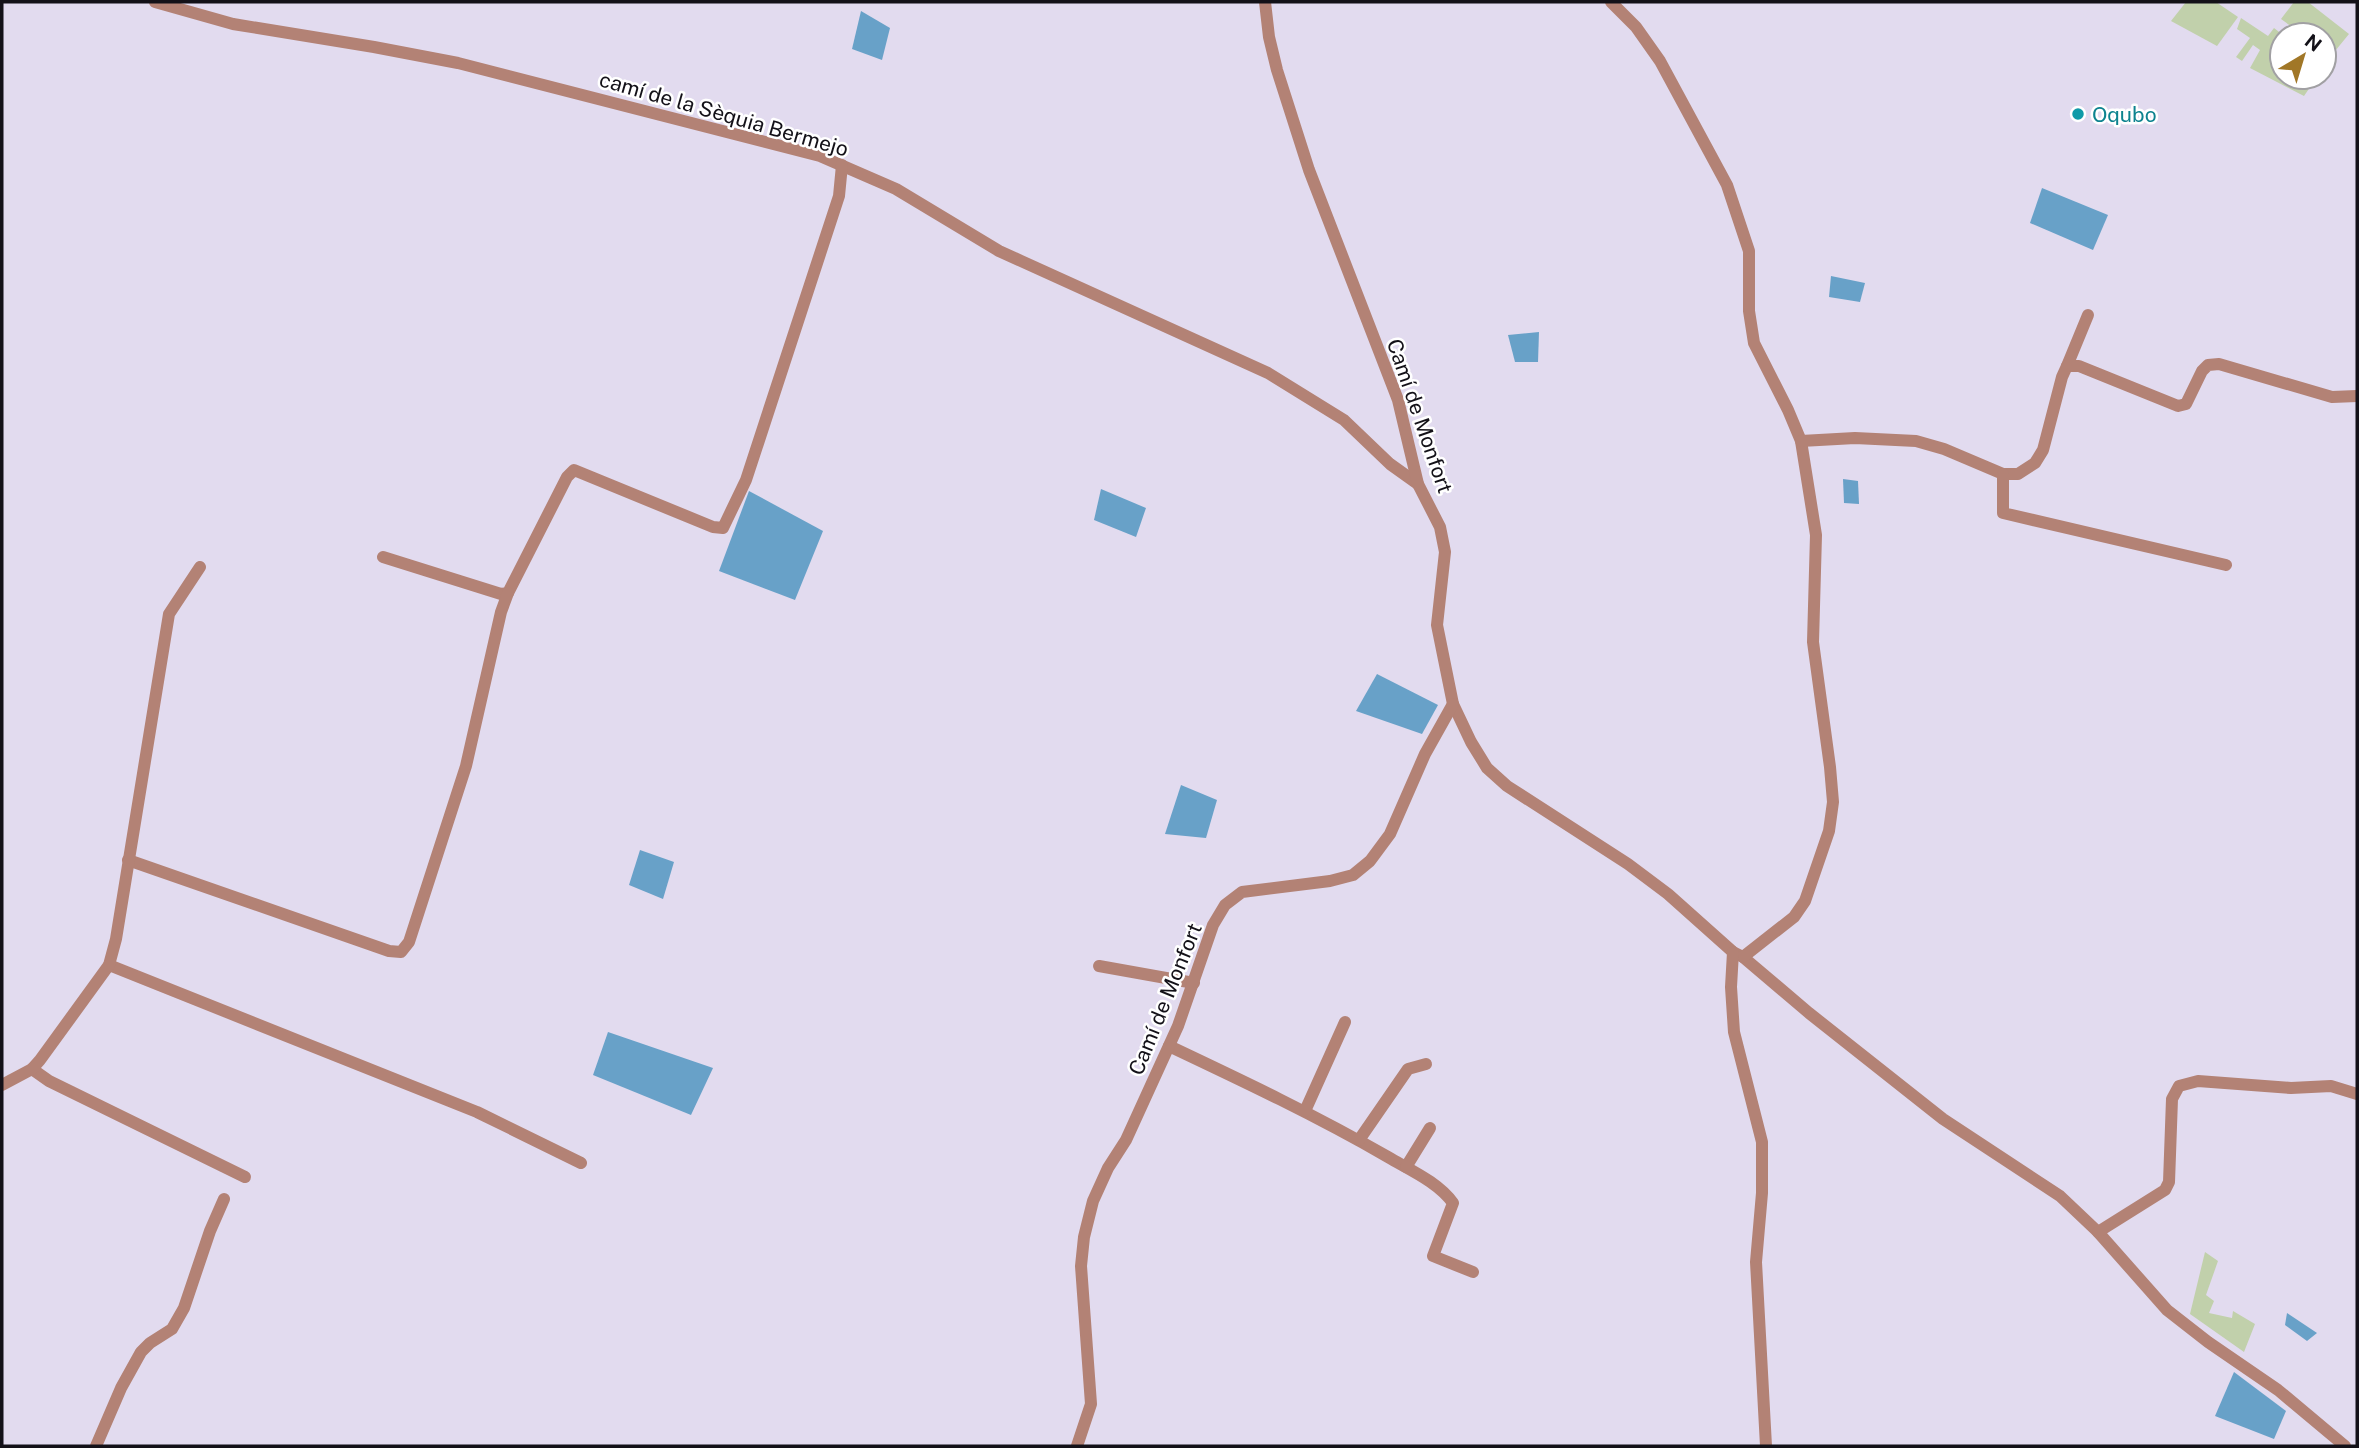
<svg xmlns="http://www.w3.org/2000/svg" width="2359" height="1448" font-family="'Public Sans',sans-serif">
<rect width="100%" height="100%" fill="#e2dbef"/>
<g fill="#c1d0ab">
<polygon points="2186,2 2216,2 2238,17 2217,46 2171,21"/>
<polygon points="2294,2 2308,2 2349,34 2331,56 2324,51 2324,35 2303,35 2281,19"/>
<polygon points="2241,18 2268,36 2274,28 2283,35 2282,77 2317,77 2304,96 2250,68 2260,50 2253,45 2242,61 2236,57 2250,38 2237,29"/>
<polygon points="2205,1252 2218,1261 2206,1295 2214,1301 2209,1313 2232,1318 2233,1311 2255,1324 2244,1352 2190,1314"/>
</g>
<g fill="#68a1c8">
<polygon points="861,11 890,28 882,60 852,49"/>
<polygon points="2042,188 2108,215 2093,250 2030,223"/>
<polygon points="1831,276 1865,283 1860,302 1829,297"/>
<polygon points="1539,332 1538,362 1515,362 1508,335"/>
<polygon points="1843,479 1858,481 1859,504 1844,503"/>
<polygon points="1101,489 1146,508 1136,537 1094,520"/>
<polygon points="749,491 823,531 795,600 719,571"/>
<polygon points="1377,674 1438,705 1422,734 1356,711"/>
<polygon points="1181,785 1217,800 1206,838 1165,834"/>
<polygon points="640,850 674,862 663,899 629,885"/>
<polygon points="608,1032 713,1068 691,1115 593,1075"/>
<polygon points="2287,1313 2317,1333 2307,1341 2285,1325"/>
<polygon points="2234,1372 2286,1411 2274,1439 2215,1416"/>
</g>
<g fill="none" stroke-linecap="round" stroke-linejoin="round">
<g stroke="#b38275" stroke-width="12">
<polyline points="155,2 233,24 374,47 458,63 820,156 896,189 999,251 1268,373 1344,420 1390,464 1418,484"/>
<polyline points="1265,2 1269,37 1277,70 1309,170 1398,400 1418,484 1440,527 1445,552 1437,625 1453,704 1471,742 1487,768 1507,786 1628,864 1668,894 1733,952 1743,957 1809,1013 1943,1119 2060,1196 2098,1232 2167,1310 2208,1342 2278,1390 2345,1446"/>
<polyline points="1611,2 1636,27 1660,61 1727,185 1749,251 1749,311 1754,343 1788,410 1801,441 1816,535 1813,642 1830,767 1833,802 1829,831 1805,901 1794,917 1743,957"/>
<polyline points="2067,366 2088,315"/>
<polyline points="1801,441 1855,438 1916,441 1944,449 2003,474 2018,474 2035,463 2043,450 2062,377 2067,366 2079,366 2178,406 2186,404 2202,371 2208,365 2219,364 2332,397 2357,396"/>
<polyline points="2003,474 2003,513 2226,565"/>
<polyline points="383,557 501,594 508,593 567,477 574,470 713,527 723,528 746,480 839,196 842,165"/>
<polyline points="128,860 389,951 401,952 409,942 466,766 501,612 508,593"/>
<polyline points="1733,952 1731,987 1734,1032 1762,1142 1762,1193 1756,1262 1766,1446"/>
<polyline points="109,965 477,1112 581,1163"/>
<polyline points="1099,966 1194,983"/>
<path d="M1169,1046c74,35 148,70 219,111 22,13 50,25 65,46l-20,53 40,16"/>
<polyline points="32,1069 49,1081 245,1177"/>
<polyline points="2,1085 32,1069 40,1060 109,965 116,939 169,614 200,567"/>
<polyline points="1305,1111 1345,1022"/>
<polyline points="1359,1140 1408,1069 1426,1064"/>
<polyline points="1406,1167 1430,1128"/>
<polyline points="2098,1232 2165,1190 2169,1182 2172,1099 2179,1086 2198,1081 2291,1088 2331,1086 2357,1094"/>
<polyline points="96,1446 121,1388 141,1352 150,1343 172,1329 184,1308 210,1231 224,1199"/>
<polyline points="1077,1446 1091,1404 1081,1266 1084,1237 1093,1201 1108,1168 1126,1140 1178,1026 1213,925 1225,905 1242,892 1330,881 1353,875 1370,861 1390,834 1425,754 1453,704"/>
</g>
</g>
<circle fill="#0f9aa8" stroke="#fff" stroke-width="2.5" cx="2078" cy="114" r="7"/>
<g text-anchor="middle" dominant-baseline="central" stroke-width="5" stroke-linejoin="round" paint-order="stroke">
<g font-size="21" fill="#131118" stroke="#fff">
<text transform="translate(724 114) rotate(16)">camí de la Sèquia Bermejo</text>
<text transform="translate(1420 416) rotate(71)">Camí de Monfort</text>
<text transform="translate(1165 999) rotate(-68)">Camí de Monfort</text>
</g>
<g font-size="21" fill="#0d838f" stroke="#fff" text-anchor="start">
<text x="2092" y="114">Oqubo</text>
</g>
</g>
<rect width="2359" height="1448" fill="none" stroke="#131118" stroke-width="7"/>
<g transform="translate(2303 56) rotate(38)"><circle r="33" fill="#ffffff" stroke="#a1a0a3" stroke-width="2"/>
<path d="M0-5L12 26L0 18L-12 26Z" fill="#a17727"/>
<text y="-10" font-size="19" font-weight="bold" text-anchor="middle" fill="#131118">N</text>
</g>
</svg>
